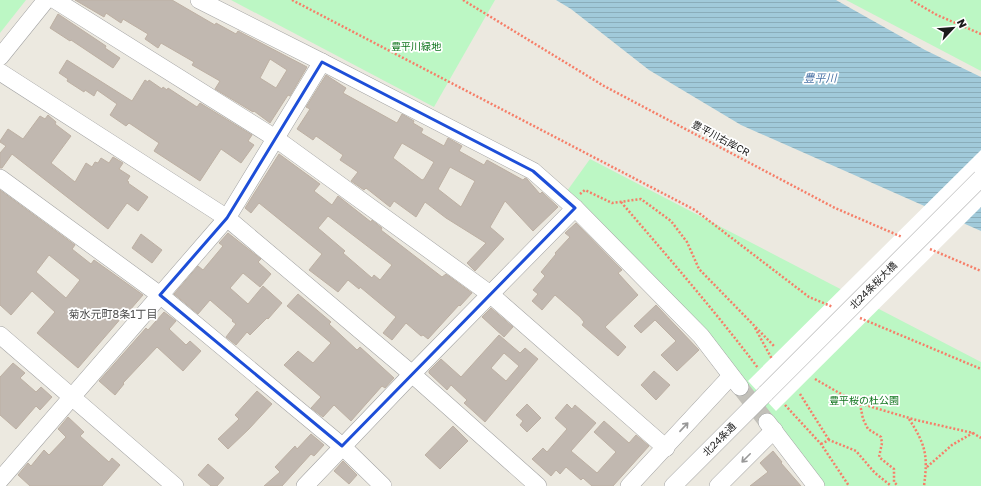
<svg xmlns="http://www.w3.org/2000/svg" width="981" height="486" font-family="'Golos Text','Noto Sans JP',sans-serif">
<defs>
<pattern id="water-rules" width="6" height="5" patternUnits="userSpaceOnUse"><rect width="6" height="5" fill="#a1cada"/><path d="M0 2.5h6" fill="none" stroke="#8aadba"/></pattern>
</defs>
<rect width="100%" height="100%" fill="#ece9e0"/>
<g fill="#bcf7c4">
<polygon points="0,0 26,0 0,33"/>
<polygon points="231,0 495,0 434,107"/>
<polygon points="846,0 981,0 981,71"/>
<polygon points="590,159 981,362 981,486 820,486 705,329 567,191"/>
</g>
<polygon fill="url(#water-rules)" points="556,0 836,0 925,50 981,77 981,231 741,125 649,70 571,9"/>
<polygon fill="#fff" points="981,150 981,207 776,411 748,381"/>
<g fill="#c1b8b0" stroke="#bdb0a3" fill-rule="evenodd">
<path d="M75,0h97l43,25 1,-2 20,11 2,-3 69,36 -17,29 -2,-1 -18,28 -16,-12 -1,1 -38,-23 5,-8 -28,-16 2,-3 -33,-19 -3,5 -13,-9 3,-5 -25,-15 -2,4 -15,-10 -2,4zM270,59l17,11 -11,18 -16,-10z"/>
<polygon points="58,14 106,46 105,48 120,58 113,68 71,40 70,41 50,28"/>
<polygon points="67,60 132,101 145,80 148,82 149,80 162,89 163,87 167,90 168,88 197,107 200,103 252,135 248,141 254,145 241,163 221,149 200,181 154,151 159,143 129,123 126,126 110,115 117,104 97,90 94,96 85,90 84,92 67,81 68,79 59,73"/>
<path d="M326,75l20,13 -3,5 54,30 5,-9 12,7 -1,2 10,6 -2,4 23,13 4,-8 14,8 -3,5 25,14 3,-5 36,20 2,-2 2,1 13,15 2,-2 16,15 -25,24 -28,-30 -15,26 14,12 -29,32 -8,-8 19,-20 -40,-25 -21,-16 -9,15 -22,-16 -4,6 -24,-19 -2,2 -13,-9 7,-9 -18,-12 3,-5 -27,-19 -3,4 -16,-11 13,-20 -4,-2zM402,143l32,19 -10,17 -2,1 -29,-22zM450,167l25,14 -14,26 -23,-18z"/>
<polygon points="48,115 56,122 55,124 71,136 51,163 75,182 86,163 92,167 95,162 98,163 101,158 109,163 113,157 123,163 119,169 130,176 127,181 129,182 128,183 148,197 138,211 127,203 108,229 12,154 2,168 0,168 0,153 6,146 0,142 0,141 8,129 23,139 40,116 45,119"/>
<path d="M279,154l41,30 -6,7 18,14 6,-9 33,26 1,-2 10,8 -1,2 61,47 4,-3 26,19 -12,13 -1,-1 -31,34 -5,-4 -2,1 -15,-13 -14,17 -9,-7 13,-16 -36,-30 -1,2 -11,-9 -10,12 -29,-22 13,-16 -63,-51 -8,10 -6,-5zM328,216l64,49 -12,15 -6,-5 -2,3 -29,-25 2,-2 -27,-23z"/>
<path d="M0,190l75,55 -3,4 19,15 3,-4 49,35 -13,15 -1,-1 -51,59 -41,-35 18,-21 -23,-21 -21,24 -11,-10zM49,255l31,25 -14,18 -30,-26z"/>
<polygon points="576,223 622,270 618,273 638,295 605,327 626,347 618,356 582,325 584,322 580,317 555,295 542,310 532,301 538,294 533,290 545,276 541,272 556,254 555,253 570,237 565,233"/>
<polygon points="228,233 261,259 258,262 271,274 260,287 243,273 230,288 248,304 263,286 282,303 268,319 267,318 250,335 247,332 236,345 226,337 236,324 232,321 233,320 210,300 198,314 174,294 198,266 203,270 223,246 219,243"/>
<polygon points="141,234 162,250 152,263 132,248"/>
<polygon points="298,294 331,322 329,324 357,350 360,347 394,378 385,388 382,386 351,421 334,405 323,417 311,408 321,397 284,365 298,351 313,363 331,343 287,306"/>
<polygon points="656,305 699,350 677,371 661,355 676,341 655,320 641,333 634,326"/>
<polygon points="491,308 513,327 504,337 482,317"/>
<polygon points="164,312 176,321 169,329 186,345 190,341 201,351 183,371 157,347 123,383 124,384 115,395 99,381 146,328 148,330"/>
<path d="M499,335l21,18 5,-5 13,11 -53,63 -21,-19 3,-3 -16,-15 -4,5 -18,-17v-2l12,-12 20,18zM504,353l15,13 -13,15 -15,-13z"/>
<polygon points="13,363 25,373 20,378 36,392 41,387 52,397 40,410 36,406 16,429 0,415 0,377"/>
<polygon points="654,371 670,385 656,400 641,385"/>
<polygon points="257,391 272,404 249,429 228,449 218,439 239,419 235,415"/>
<polygon points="527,404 541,418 527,432 520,425 523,421 516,415"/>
<polygon points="567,404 572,409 575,405 596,423 571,451 597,473 616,452 594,432 604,421 629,443 636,435 649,446 613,486 592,486 583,478 581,480 566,467 560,474 556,470 551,476 532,459 543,448 547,452 567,429 555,418"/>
<polygon points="68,417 84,432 80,436 109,462 112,458 120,465 102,486 30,486 18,475 28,463 31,466 44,450 49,455 66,437 58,429"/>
<polygon points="453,426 468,441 440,469 425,455"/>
<polygon points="311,434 324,445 314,456 311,454 282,486 264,486 280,472 275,467 295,446 297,449"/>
<polygon points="773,451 782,462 781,463 801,486 750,486 768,472 760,463"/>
<polygon points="343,461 357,475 349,484 334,471"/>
<polygon points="208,464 224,478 217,486 211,486 198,475"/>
</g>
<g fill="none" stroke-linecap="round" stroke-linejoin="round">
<polyline stroke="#c2c0b9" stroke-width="17" stroke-dasharray="17 8" stroke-linecap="butt" points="740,387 767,422"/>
<defs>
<g id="minor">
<polyline points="55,0 275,138 490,294 666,448"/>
<polyline points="199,0 322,62 533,171 575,208 701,336 740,387"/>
<polyline points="0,57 46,0"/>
<polyline points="0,72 227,218 412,374 538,486"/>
<polyline points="0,178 160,295 342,446 383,486"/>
<polyline points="0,335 175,486"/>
<polyline points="767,422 816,486"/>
<polyline points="0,480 227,218 322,62"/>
<polyline points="305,486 412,374 575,208"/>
<polyline points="629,486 731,376"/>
<polyline points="673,486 766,393"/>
<polyline points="718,486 774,430"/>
</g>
</defs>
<use href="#minor" stroke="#a2a2a2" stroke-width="18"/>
<g stroke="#f67e68" stroke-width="2.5" stroke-dasharray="2 2" stroke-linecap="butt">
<polyline points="292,0 695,210 809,297 833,307"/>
<polyline points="463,0 604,86 835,208 902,237"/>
<polyline points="911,0 937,15 981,34"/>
<polyline points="580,194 585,190 612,203 641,199 671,221 687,242 699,269 775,347"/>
<path d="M621,202c47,55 94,109 137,166"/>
<polyline points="930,249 981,271"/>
<polyline points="860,318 981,369"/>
<polyline points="755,328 772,359"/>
<polyline points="815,379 855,402 916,420 973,433 981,438"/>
<polyline points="800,394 829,440"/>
<polyline points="860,404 863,419 868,429 881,437 882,443 879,457 894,469 894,482 898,486"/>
<polyline points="785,405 821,444 849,486"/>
<path d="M909,419c17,26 19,37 15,67"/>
<polyline points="821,444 829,440 856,451 875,473 890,485"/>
<polyline points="927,467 952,445 973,433"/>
</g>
<use href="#minor" stroke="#fff" stroke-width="17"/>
<defs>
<polyline id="minor-bridge" points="766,393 981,178"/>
</defs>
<use href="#minor-bridge" stroke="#a2a2a2" stroke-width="18" stroke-linecap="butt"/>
<use href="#minor-bridge" stroke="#fff" stroke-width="17"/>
</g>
<defs><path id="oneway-shaft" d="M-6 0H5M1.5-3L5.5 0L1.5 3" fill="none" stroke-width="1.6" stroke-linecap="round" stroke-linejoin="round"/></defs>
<g stroke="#989898">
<use href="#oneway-shaft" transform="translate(684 427) rotate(-47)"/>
<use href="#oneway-shaft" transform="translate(746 458) rotate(135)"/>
</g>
<path fill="none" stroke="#1d4ed8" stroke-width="3" stroke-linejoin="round" d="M322,62l211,109 42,37 -233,238 -182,-151 67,-77z"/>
<g text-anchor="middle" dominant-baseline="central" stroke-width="3.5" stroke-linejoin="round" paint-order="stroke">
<g font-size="10" fill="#0e741c" stroke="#fff">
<text x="416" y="46">豊平川緑地</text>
<text x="864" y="400">豊平桜の杜公園</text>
</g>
<g font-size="10" fill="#1b1b1b" stroke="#fff">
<text transform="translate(721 138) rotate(28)">豊平川右岸CR</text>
<text transform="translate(873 285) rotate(-45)">北24条桜大橋</text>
<text transform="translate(719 439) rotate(-45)">北24条通</text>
</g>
<g font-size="11" font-style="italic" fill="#4b74a7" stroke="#fff">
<text x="820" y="77">豊平川</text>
</g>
<g font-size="11" fill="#4e4e4e" stroke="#fff">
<text x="113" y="313">菊水元町8条1丁目</text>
</g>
</g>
<g transform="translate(953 28) rotate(64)" stroke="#ffffff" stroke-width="3" paint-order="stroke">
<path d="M0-3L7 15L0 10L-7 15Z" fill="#1b1b1b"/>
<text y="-6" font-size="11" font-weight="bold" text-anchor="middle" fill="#1b1b1b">N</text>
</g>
</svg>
